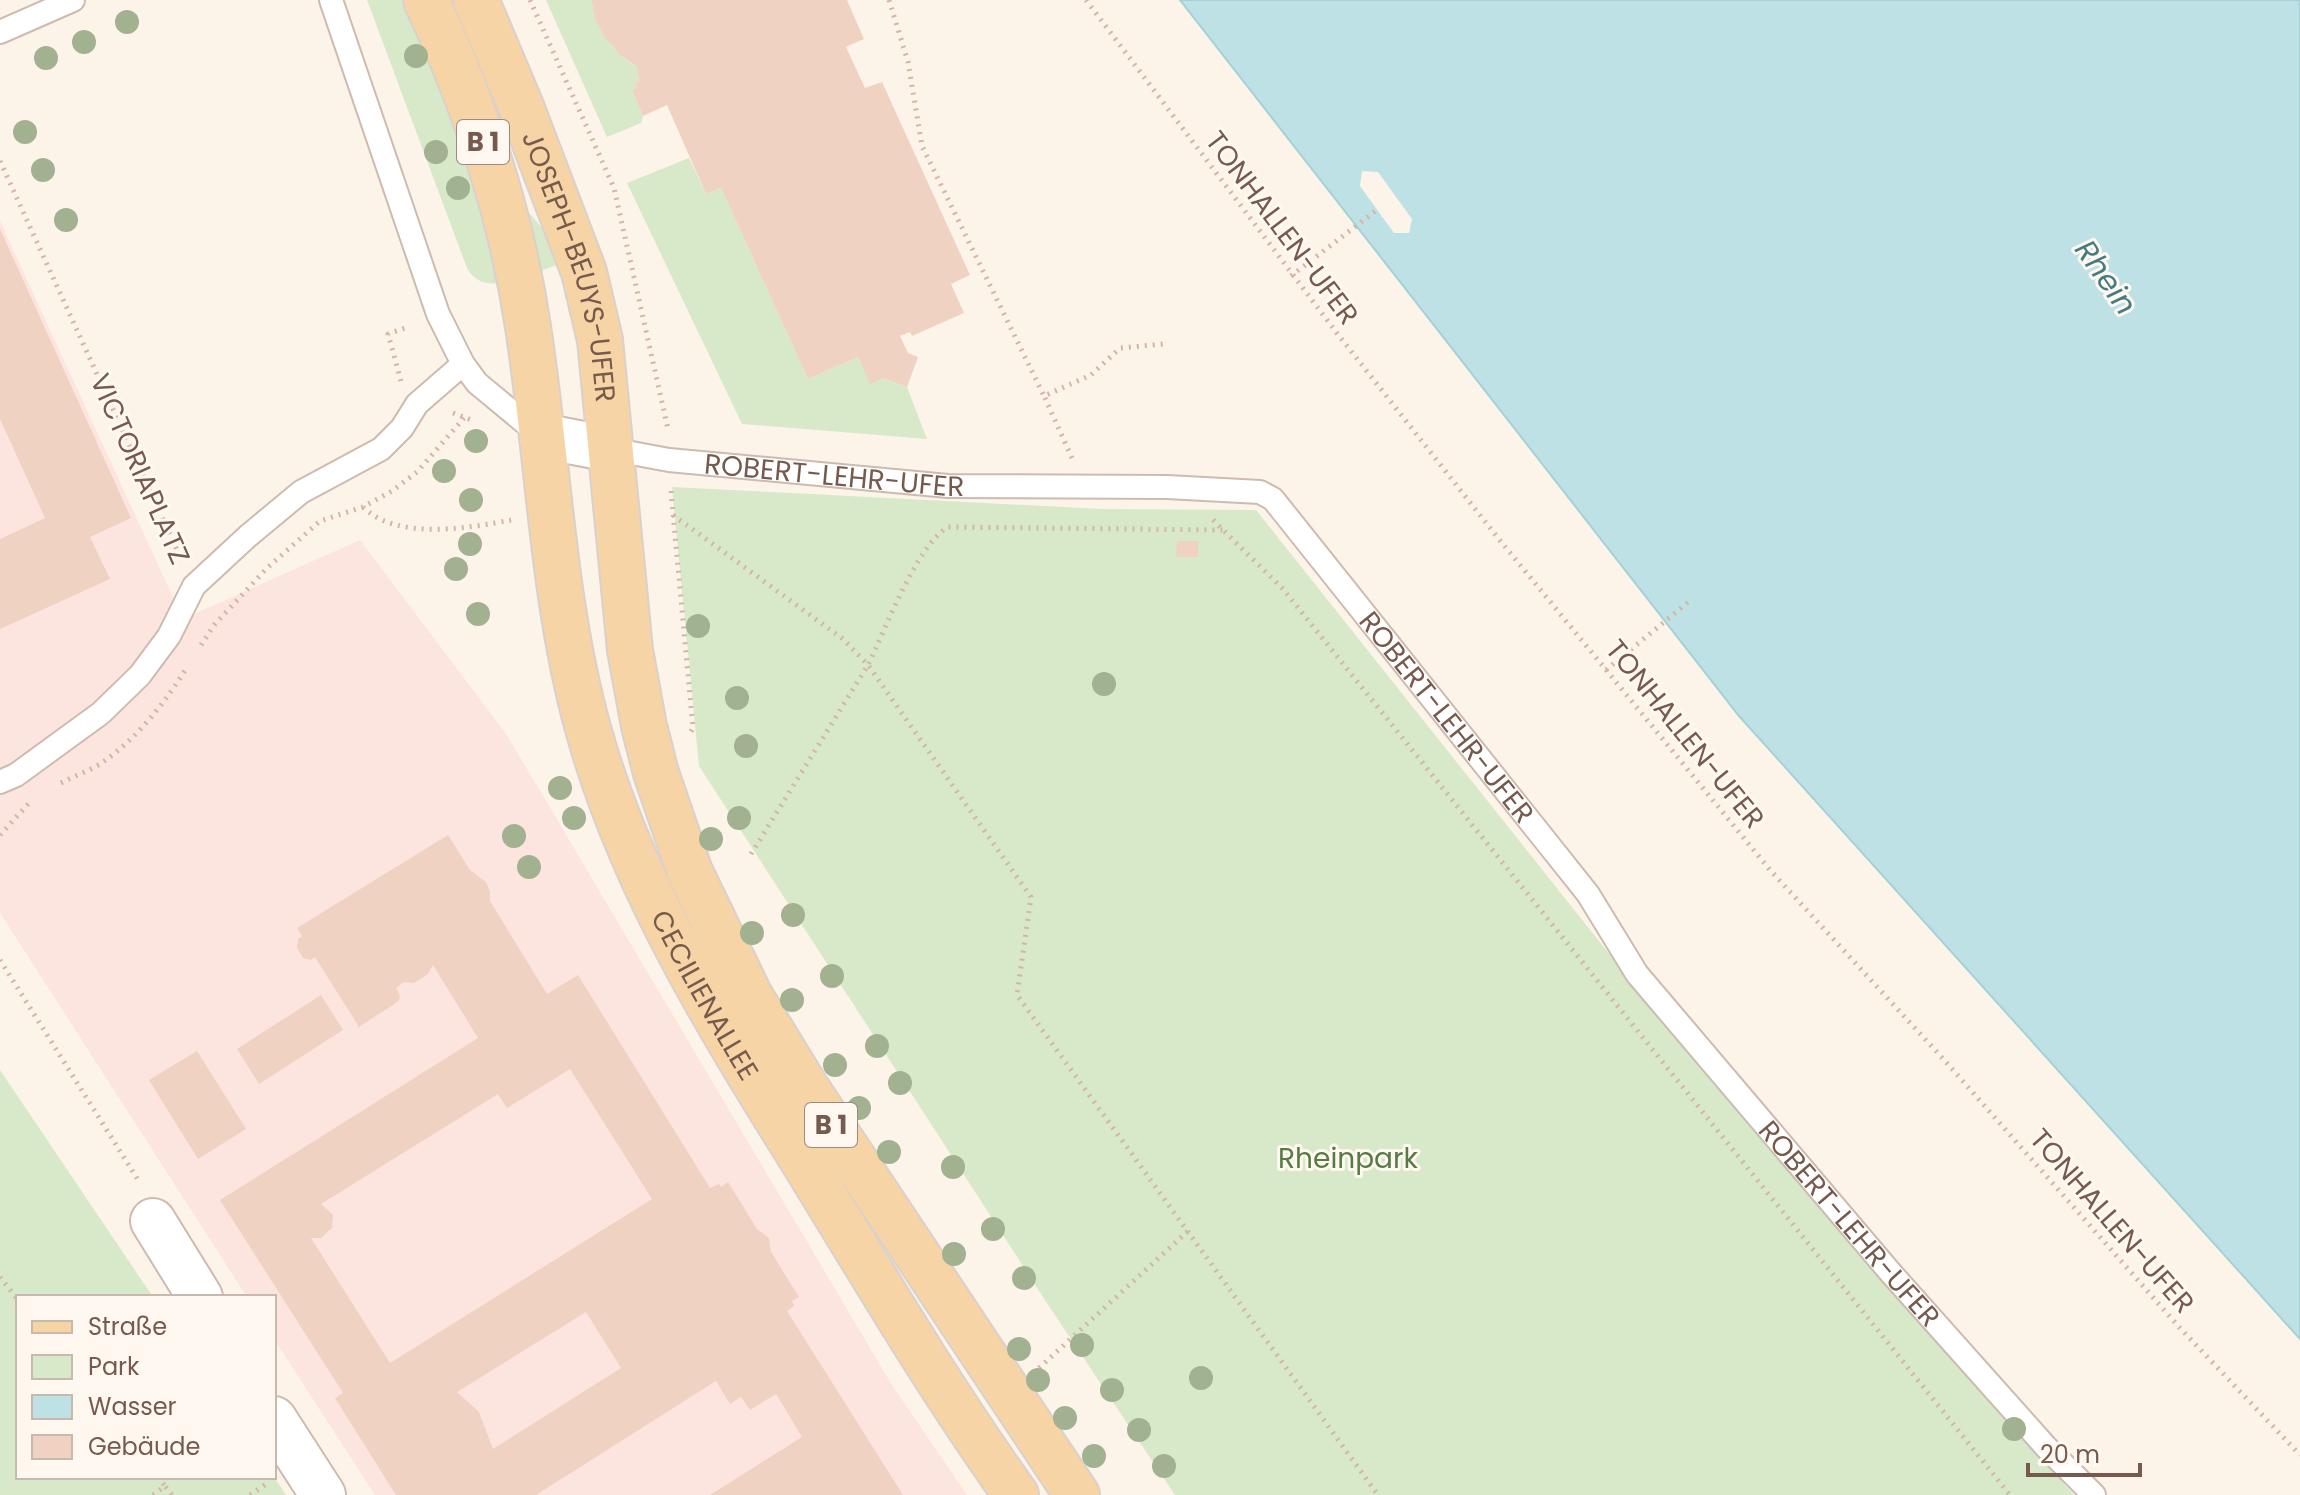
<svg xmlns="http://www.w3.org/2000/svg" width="2300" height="1495" font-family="Poppins,sans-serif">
<rect width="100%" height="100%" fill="#fcf4e9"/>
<polygon fill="#fbe5de" points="0,221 183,619 360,540 507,735 892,1385 967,1495 375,1495 274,1339 274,1297 247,1297 0,913"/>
<g fill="#d7e9c8">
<path d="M367,0h40l64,162 30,121c-15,2 -26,-1 -34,-15z"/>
<path d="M546,0h45c5,30 20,51 46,67l2,14 -4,2 2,5 -5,2 11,26 -2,7 -34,14z"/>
<polygon points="689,158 706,194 721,188 808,379 858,357 870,383 883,378 907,387 927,439 742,424 627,183"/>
<path d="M529,213c13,13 25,33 34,50l-26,9 -12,-57z"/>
<polygon points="672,487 1102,509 1256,510 1618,965 1931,1334 2074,1495 1175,1495 1045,1300 699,766"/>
<polygon points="0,1070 153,1297 18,1297 18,1477 274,1477 286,1495 0,1495"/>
</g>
<polygon fill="#bee1e5" stroke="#a5d1d6" stroke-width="2" points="1180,0 2300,0 2300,1339 1739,716"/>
<polygon fill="#fcf4e9" points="1362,171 1378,172 1412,219 1409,233 1394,233 1360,186"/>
<g fill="#f0d2c2" fill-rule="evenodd">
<polygon points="591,0 847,0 864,39 846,47 865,88 882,82 970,275 951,284 964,313 912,336 910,332 900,336 908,353 918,357 907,387 883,378 870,384 858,357 808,379 721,188 706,194 667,105 643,116 632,90 637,88 635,83 639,81 637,67 619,54 605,38 595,19"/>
<polygon points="0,229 131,518 90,537 110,579 0,629 0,539 45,518 0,419"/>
<polygon points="1177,541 1198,541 1198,557 1176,557"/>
<path d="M448,835l22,35 16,12 4,10v9l57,93 31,-19 132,213 9,-4 2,3 7,-5 29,47 12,9 2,14 28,45 -7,4 2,5 -7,5 116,184h-193l92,-58 -26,-43 -26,16 -9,-13 -11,7 -14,-23 -180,114h-140l-61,-97 8,-5 -123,-193 258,-162 -45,-73 -5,9 -14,9 -10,-1 -8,6 4,8 -1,5 -40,26 -44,-70 -4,3 -8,-2 -6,-10 1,-9 4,-3 -5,-8zM570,1069l82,130 -262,164 -79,-125h10l11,-10 1,-13 -12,-11 177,-110 9,14zM586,1312l35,56 -128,81 -14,-37 -22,-20z"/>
<polygon points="321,995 343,1030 259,1084 237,1049"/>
<polygon points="197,1051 246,1129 198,1159 149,1080"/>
</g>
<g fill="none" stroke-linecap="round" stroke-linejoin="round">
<defs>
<g id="service">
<polyline points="331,0 438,314 463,364 477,383 541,436"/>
<polyline points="0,32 73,0"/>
<path id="s1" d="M610,449l59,11 279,26 219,1 93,5 13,7 315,395 49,80 253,298 156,175 48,48"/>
<polyline points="0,782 16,775 101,713 140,675 169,636 194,586 248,536 301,492 381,449 402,428 417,404 463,364"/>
</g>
<g id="minor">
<polyline points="542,436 610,449"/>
<polyline points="153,1221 200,1297"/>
<polyline points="274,1419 323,1495"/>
</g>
<g id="primary">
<path id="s2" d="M426,0c49,104 85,213 102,327 21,135 24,274 61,405 45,161 137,305 224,445 66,108 130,216 203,318"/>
<path id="s3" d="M476,0l44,104 64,168 16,68 30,310 14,76 12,47 34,99 60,124 55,90 272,409"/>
</g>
</defs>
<use href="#service" stroke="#cebbaf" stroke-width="26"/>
<use href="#minor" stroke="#cebbaf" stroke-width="48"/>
<use href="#primary" stroke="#d9d1cd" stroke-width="48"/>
<g stroke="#d5b5a4" stroke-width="5" stroke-dasharray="2 6" stroke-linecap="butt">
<polyline points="530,0 614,188 668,429"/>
<polyline points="889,0 908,62 922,146 1044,396"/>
<polyline points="1086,0 1336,332 1498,538 1770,870 1946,1062 2180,1328 2300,1455"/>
<polyline points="0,161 182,561"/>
<polyline points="1291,276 1378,209"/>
<polyline points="401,381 388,334 408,327"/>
<polyline points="453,413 474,421"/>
<polyline points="1072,458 1044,396 1091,375 1120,348 1163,344"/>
<polyline points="671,491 693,728 689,735"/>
<path d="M363,507c34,34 105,21 149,13"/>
<path d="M673,515l170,124 25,26c17,-35 49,-120 80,-138l275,3"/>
<polyline points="1213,520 1283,589 2010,1495"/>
<polyline points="201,645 215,624 266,569 320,521 363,507 392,491 417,472 464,418"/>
<polyline points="1606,670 1692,599"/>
<path d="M61,783c13,-7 28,-12 39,-19 36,-24 65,-61 87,-97"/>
<polyline points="0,835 29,803"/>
<polyline points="751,854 868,665 1031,897 1017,995 1378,1495"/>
<polyline points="0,960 140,1183"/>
<polyline points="0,1277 18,1300"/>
<polyline points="1039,1368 1188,1231"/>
<polyline points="158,1477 165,1486"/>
<polyline points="153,1495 165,1486 172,1495"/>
<polyline points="250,1495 269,1482"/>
</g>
<use href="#service" stroke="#fff" stroke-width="22"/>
<use href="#minor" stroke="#fff" stroke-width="44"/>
<use href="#primary" stroke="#f7d4a5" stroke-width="44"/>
</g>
<g fill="#a2b18f">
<circle cx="127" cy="22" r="12"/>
<circle cx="84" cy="42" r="12"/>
<circle cx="416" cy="56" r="12"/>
<circle cx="46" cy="58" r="12"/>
<circle cx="25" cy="132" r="12"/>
<circle cx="436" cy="152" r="12"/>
<circle cx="43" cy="170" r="12"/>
<circle cx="458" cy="188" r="12"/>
<circle cx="66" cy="220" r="12"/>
<circle cx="476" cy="441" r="12"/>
<circle cx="444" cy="471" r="12"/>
<circle cx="471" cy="500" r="12"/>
<circle cx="470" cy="544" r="12"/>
<circle cx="456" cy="569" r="12"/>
<circle cx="478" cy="614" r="12"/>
<circle cx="698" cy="626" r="12"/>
<circle cx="1104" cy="684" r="12"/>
<circle cx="737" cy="698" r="12"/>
<circle cx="746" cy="746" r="12"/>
<circle cx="560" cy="788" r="12"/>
<circle cx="574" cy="818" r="12"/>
<circle cx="739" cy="818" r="12"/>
<circle cx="514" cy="836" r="12"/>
<circle cx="711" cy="839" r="12"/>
<circle cx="529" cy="867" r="12"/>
<circle cx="793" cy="915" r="12"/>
<circle cx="752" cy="933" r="12"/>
<circle cx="832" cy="976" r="12"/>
<circle cx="792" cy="1000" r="12"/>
<circle cx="877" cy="1046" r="12"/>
<circle cx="835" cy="1065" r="12"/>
<circle cx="900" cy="1083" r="12"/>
<circle cx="859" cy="1108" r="12"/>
<circle cx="889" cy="1152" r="12"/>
<circle cx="953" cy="1167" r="12"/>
<circle cx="993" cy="1229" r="12"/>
<circle cx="954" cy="1254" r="12"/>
<circle cx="1024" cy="1278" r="12"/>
<circle cx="1082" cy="1345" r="12"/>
<circle cx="1019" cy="1349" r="12"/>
<circle cx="1201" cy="1378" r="12"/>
<circle cx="1038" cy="1380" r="12"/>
<circle cx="1112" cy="1390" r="12"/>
<circle cx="1065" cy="1418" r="12"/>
<circle cx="2014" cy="1429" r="12"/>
<circle cx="1139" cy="1430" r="12"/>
<circle cx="1094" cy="1456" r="12"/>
<circle cx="1164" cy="1466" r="12"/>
</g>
<g text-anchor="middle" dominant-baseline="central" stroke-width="6" stroke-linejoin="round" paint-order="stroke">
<g fill="#fef8f0" stroke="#9f897e" stroke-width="2">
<rect x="457" y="120" width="52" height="44" rx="6"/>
<rect x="805" y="1103" width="52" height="44" rx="6"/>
</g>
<g font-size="26" font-weight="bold" fill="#765a4d">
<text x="483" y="142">B 1</text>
<text x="831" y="1125">B 1</text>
</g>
<g font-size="28" fill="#765a4d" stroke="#fef8f0">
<text transform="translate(1282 228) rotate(53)">TONHALLEN-UFER</text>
<text stroke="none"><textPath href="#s3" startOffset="284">JOSEPH-BEUYS-UFER</textPath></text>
<text transform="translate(140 469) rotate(66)">VICTORIAPLATZ</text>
<text stroke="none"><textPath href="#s1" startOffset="226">ROBERT-LEHR-UFER</textPath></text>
<text stroke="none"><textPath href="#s1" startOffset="946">ROBERT-LEHR-UFER</textPath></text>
<text transform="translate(1685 734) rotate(51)">TONHALLEN-UFER</text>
<text stroke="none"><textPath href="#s2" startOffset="1042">CECILIENALLEE</textPath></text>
<text transform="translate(2112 1221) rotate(49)">TONHALLEN-UFER</text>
<text stroke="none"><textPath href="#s1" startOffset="1594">ROBERT-LEHR-UFER</textPath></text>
</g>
<g font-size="28" fill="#587b45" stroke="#fef8f0">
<text x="1348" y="1158">Rheinpark</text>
</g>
<g font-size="30" font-style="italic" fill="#447a81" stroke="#fef8f0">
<text transform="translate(2106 277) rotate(55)">Rhein</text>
</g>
</g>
<rect x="16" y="1295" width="260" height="184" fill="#fef8f0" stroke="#c8b9af" stroke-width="2"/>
<rect x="32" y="1321" width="40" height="12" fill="#f7d4a5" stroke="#c8b9af" stroke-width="2"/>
<text x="88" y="1335" font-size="24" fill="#765a4d">Straße</text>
<rect x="32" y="1355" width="40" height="24" fill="#d7e9c8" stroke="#c8b9af" stroke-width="2"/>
<text x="88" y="1375" font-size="24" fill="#765a4d">Park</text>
<rect x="32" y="1395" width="40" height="24" fill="#bee1e5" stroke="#c8b9af" stroke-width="2"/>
<text x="88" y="1415" font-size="24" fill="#765a4d">Wasser</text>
<rect x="32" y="1435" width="40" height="24" fill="#f0d2c2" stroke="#c8b9af" stroke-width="2"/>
<text x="88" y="1455" font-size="24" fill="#765a4d">Gebäude</text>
<path d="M2028 1463v12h112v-12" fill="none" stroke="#765a4d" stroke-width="4"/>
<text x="2040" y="1463" font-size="24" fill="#765a4d" stroke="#fef8f0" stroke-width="6" paint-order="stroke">20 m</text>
</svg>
